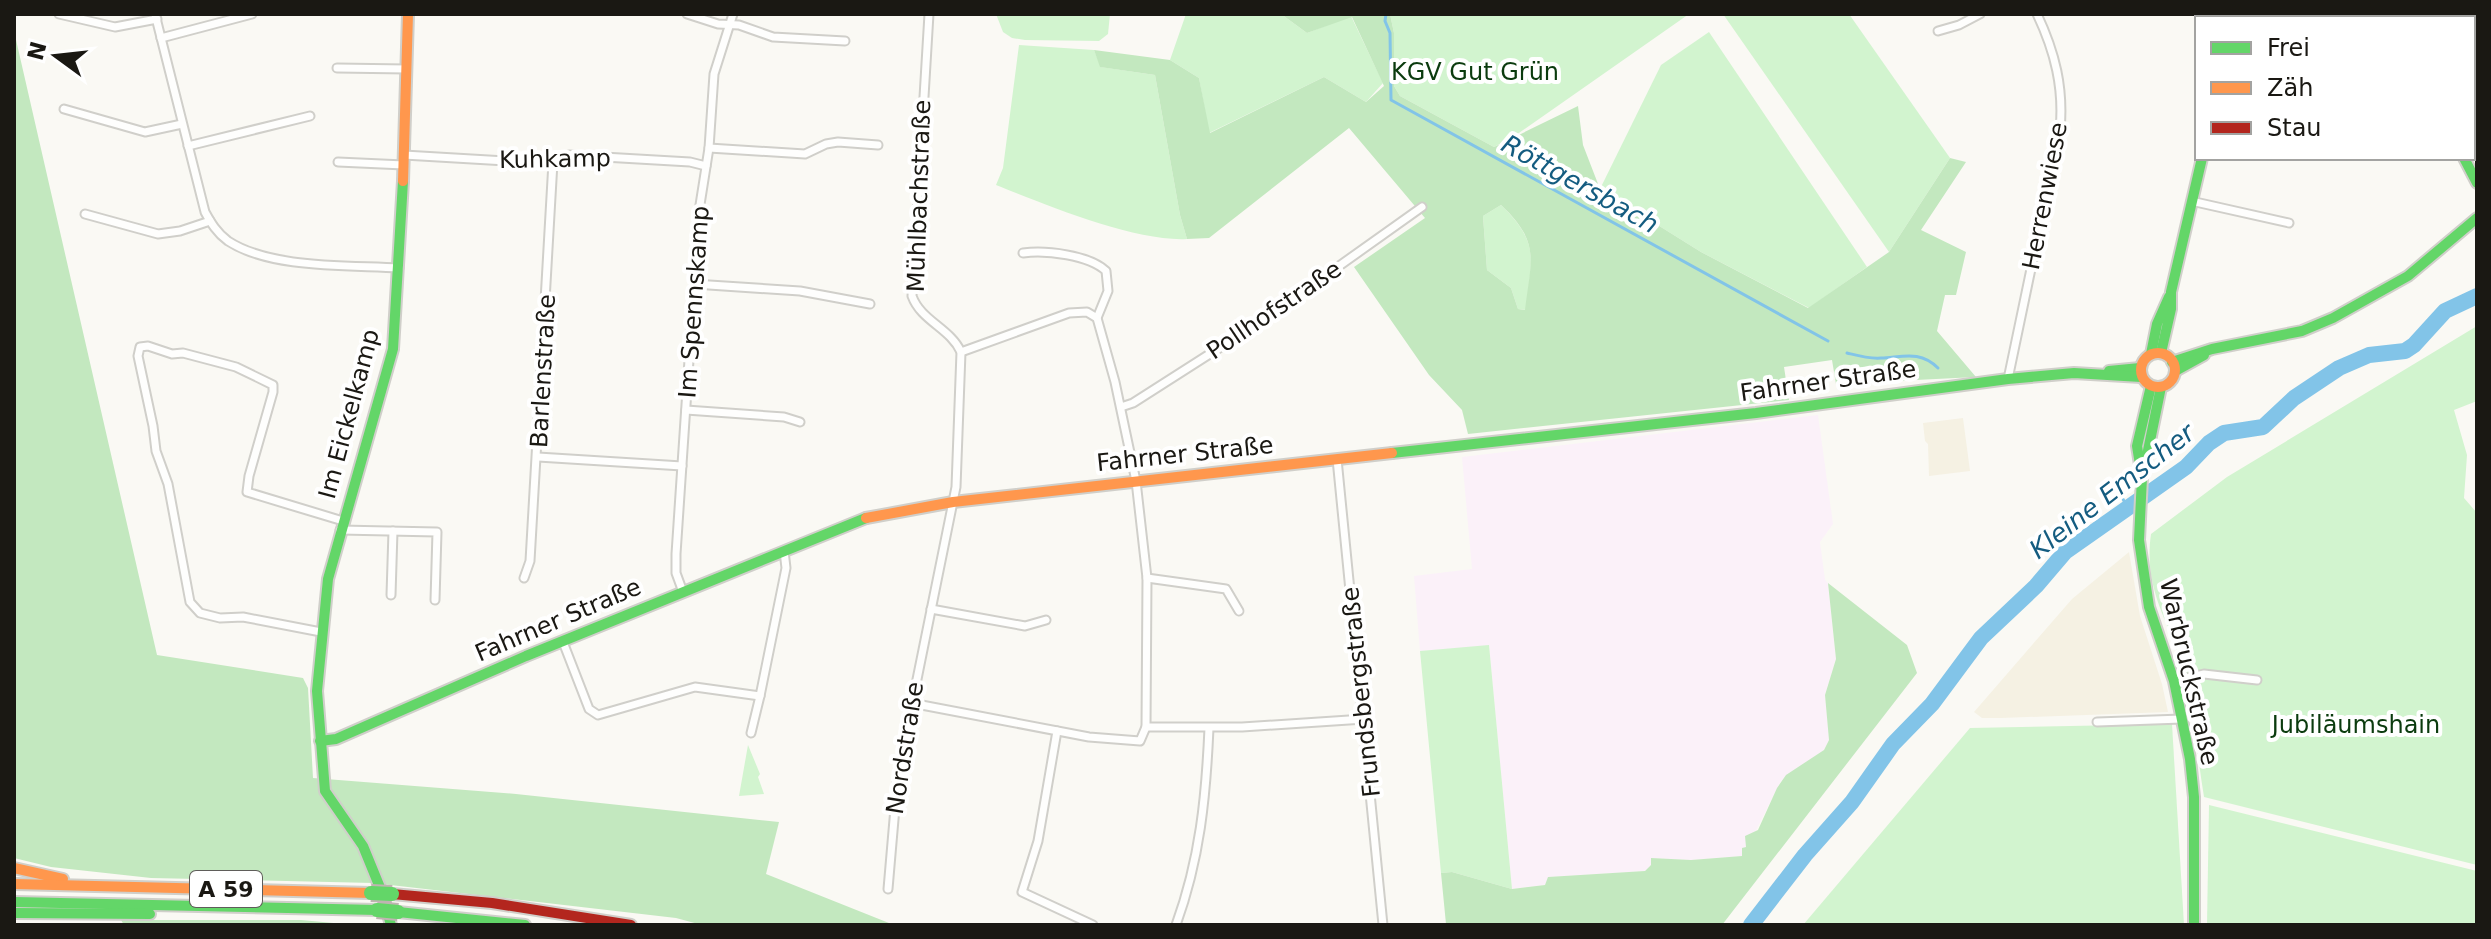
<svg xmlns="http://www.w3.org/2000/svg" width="2491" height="939" font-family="'DejaVu Sans',sans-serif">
<rect width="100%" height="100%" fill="#faf9f4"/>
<g fill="#f5f1e3">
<polygon points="1963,418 1970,471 1929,476 1928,444 1925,441 1923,423"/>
<polygon points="2129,552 2140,616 2162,684 2168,712 2001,718 1982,718 1974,712 2072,599"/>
</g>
<polygon fill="#fbf1f9" points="1818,415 1833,524 1820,542 1825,580 1828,583 1836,659 1825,695 1829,740 1824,750 1781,781 1743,856 1691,860 1651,858 1651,865 1646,871 1549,877 1545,885 1512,889 1489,646 1420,651 1414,576 1472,569 1462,457"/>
<g fill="#d2f4cf">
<polygon points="996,14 1110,14 1108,34 1099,41 1025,40 1012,38 1003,32"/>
<polygon points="1186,14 1281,14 1307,33 1351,16 1383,83 1366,102 1324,77 1209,133 1199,78 1170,60"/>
<polygon points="1390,14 1689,14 1516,135 1494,147 1400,96 1394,86 1394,33"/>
<polygon points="1723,14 1849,14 1950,158 1889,252"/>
<polygon points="1709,32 1867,267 1809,308 1701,252 1600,189 1661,65"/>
<path d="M1019,45l75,5 7,17 54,8 25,140 7,24c-51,3 -141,-34 -191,-54l7,-17z"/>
<path d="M1501,205c40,39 30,54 25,105l-8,-1 -7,-21 -24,-18 -4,-54z"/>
<path d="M2477,326v75l-23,9 13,45 -3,43 13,15v352l-273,-68c-7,-42 -10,-87 -21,-128 -14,-49 -40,-79 -32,-135l76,-57z"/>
<polygon points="1489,645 1512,889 1452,872 1441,873 1420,651"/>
<polygon points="2172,724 2184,925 1803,925 1970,728"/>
<polygon points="748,745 760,774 758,777 764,794 739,796"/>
<polygon points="2209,805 2477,871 2477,925 2207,925"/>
</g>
<g fill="#c3e8bf" fill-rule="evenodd">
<path d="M1281,14h109l4,19v53l6,10 94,51 84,-41 5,39 17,44 101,63 107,56 81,-56 61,-94 16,4 -45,68 45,22 -10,43h-11l-8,36 39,46 -140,7 -4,-24 -48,7 5,33 -321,34 -6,-24 -33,-35 -75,-108 71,-49 -76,-90 -140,110 -22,1 -7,-24 -25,-140 -55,-8 -6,-17 76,10 29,18 11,55 114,-56 42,25 18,-16 -32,-69 -45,16zM1501,205c40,38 30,54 24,105l-7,-1 -7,-21 -24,-18 -4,-54z"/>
<polygon points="14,31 157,655 303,678 308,688 313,778 516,794 779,822 766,874 894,925 702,925 676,918 373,883 151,878 51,867 14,858"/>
<polygon points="1828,583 1907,645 1917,673 1722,925 1446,924 1441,873 1452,872 1512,889 1545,885 1548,877 1645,871 1651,865 1651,858 1691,860 1742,856 1742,848 1746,847 1745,836 1758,830 1777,788 1786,775 1824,750 1829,740 1825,695 1836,659"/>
<polygon points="121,920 301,920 355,925 124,925"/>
</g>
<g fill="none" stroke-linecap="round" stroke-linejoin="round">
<g stroke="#82c4e8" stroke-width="3">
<polyline points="1386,14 1385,21 1390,33 1391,100 1828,341"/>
<path d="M1847,353c12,3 22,6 34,5 22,-1 39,-8 57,10"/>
<polyline points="2117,489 2127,506"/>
</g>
<polyline stroke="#82c4e8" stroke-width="16" points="1751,925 1805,855 1852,802 1893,744 1932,704 1981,638 2036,586 2065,552 2186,467 2209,443 2224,433 2263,427 2294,398 2339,368 2369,355 2405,351 2414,345 2445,311 2477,296"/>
<defs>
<g id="street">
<polyline points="59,14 115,27 157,19"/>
<path d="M155,14l50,198c6,11 12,21 23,29 43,28 120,24 171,27"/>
<polyline points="687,14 718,24 739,25 773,37 845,41"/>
<polyline points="1938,31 1959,25 1980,14"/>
<polyline points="161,38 252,14"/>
<polyline points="337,68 407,69"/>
<polyline points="64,109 145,132 182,124"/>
<polyline points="188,146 310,116"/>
<polyline points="709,148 805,154 826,144 838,142 878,145"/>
<polyline points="404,155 538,163 553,162 569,155 690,162 706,166"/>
<polyline points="338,162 404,165"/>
<polyline points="2191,201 2289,223"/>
<polyline points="85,214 158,234 180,231 210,221"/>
<path d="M1023,253c23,-3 66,2 83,18l2,20 -11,27"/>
<polyline points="694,284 800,291 870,304"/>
<path d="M2008,379l52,-249c4,-42 -5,-78 -23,-116"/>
<polyline points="1121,407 1133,403 1266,318 1422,207"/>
<polyline points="686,410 784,417 800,422"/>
<polyline points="538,457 682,466"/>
<polyline points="1337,459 1383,925"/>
<polyline points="340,530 437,532 435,600"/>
<polyline points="524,578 530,561 553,162"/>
<polyline points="1147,578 1226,589 1239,611"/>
<polyline points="683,592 676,573 676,554 699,211 709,148 714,74 733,14"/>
<polyline points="391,595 393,531"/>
<polyline points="931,609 1025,626 1046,620"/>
<polyline points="321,632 243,617 220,618 200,613 190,602 168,484 156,451 153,426 138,356 140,347 148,346 172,354 183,353 236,367 273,385 273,392 249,476 247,492 343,521"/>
<polyline points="563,642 589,709 598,715 695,687 760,696 786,568 784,551"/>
<polyline points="2174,681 2204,674 2257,680"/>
<polyline points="911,703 1089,737 1140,741 1146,727 1147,578 1136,481 1115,382 1097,318 1087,312 1069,313 961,352"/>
<polyline points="2097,722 2182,719"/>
<polyline points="1146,727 1242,727 1364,719"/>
<polyline points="1057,731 1038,841 1022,892 1093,925"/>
<polyline points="751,733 760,696"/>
<path d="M888,889l10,-116 58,-286 5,-135c-11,-24 -40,-31 -49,-56l17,-282"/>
<path d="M1176,925c24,-66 30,-128 33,-197"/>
</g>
<g id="fast">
<polyline points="2388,14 2390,18"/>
<polyline points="2235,18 2236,14"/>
<polyline points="2464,158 2477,183"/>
<polyline points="2161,353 2171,309 2171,292 2202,158"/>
<polyline points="2151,354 2157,324 2169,297"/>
<polyline points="2172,362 2212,349 2302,331 2333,318 2408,276 2477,218"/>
<polyline points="2109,371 2140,368"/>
<polyline points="2175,371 2204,355"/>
<polyline points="2151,386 2137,446 2142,477 2139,540 2149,607 2174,681 2190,759 2194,797 2194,925"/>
<polyline points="1392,453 1756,413 2008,379 2074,373 2141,377"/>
<polyline points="2143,475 2161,387"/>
<polyline points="320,741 336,739 526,656 866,518"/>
<polyline points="14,902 377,910"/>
<polyline points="398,912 525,925"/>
<polyline points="14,913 150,914"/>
<polyline points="391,925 381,890 363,846 325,791 317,691 328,579 393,349 403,181"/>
</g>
<g id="slow">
<polyline points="2401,14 2403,18"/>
<polyline points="403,181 408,14"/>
<circle cx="2158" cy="370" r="17"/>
<polyline points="866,518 953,502 1392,453"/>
<polyline points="14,868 63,879"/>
<polyline points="14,884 371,893"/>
</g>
<g id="jam">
<polyline points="2473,146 2477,154"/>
<polyline points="392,894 492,903 631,925"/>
</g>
</defs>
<use href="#street" stroke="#d0cfca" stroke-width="11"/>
<use href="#fast" stroke="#d0cfca" stroke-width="14"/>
<use href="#slow" stroke="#d0cfca" stroke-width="14"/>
<use href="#jam" stroke="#d0cfca" stroke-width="14"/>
<use href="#street" stroke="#fefefd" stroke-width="7"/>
<use href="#fast" stroke="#63d668" stroke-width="10"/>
<use href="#slow" stroke="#ff974d" stroke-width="10"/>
<use href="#jam" stroke="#b3261e" stroke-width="10"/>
<defs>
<g id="fast-bridge">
<polyline points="371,893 392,894"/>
<polyline points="377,910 398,912"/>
</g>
</defs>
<use href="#fast-bridge" stroke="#bfb4b1" stroke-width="18" stroke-linecap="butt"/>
<use href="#fast-bridge" stroke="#63d668" stroke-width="14"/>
</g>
<g text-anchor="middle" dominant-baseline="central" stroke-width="8" stroke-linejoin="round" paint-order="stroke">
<rect fill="#fff" stroke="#5f5d5a" stroke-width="2" x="190" y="871" width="72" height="36" rx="6"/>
<g font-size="22" font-weight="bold" fill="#1a1813">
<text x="226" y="889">A 59</text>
</g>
<g font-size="24" fill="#0b3b0e" stroke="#fff">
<text x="1475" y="72">KGV Gut Grün</text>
<text x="2356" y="725">Jubiläumshain</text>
</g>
<g font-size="24" fill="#1a1813" stroke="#fff">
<text transform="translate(555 159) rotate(-1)">Kuhkamp</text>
<text transform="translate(919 196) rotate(-88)">Mühlbachstraße</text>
<text transform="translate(2045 196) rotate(-79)">Herrenwiese</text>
<text transform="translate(694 302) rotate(-86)">Im Spennskamp</text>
<text transform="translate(1274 310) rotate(-34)">Pollhofstraße</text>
<text transform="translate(543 371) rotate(-87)">Barlenstraße</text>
<text transform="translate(1828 381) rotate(-8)">Fahrner Straße</text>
<text transform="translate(349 414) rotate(-75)">Im Eickelkamp</text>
<text transform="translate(1185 454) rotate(-6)">Fahrner Straße</text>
<text transform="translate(558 620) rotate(-23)">Fahrner Straße</text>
<text transform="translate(2189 672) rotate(77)">Warbruckstraße</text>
<text transform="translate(1361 692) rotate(-96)">Frundsbergstraße</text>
<text transform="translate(905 748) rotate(-81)">Nordstraße</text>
</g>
<g font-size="26" font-style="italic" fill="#145c80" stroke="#fff">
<text transform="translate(1580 184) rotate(29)">Röttgersbach</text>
<text transform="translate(2112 491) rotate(-38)">Kleine Emscher</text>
</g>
</g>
<rect width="2491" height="939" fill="none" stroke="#1a1813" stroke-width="32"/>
<rect x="2195" y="16" width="280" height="144" fill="#ffffff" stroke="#a3a3a1" stroke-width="2"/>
<rect x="2211" y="42" width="40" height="12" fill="#63d668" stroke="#a3a3a1" stroke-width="2"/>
<text x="2267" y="56" font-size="24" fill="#1a1813">Frei</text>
<rect x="2211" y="82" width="40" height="12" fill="#ff974d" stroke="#a3a3a1" stroke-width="2"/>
<text x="2267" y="96" font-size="24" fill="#1a1813">Zäh</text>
<rect x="2211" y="122" width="40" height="12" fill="#b3261e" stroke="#a3a3a1" stroke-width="2"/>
<text x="2267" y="136" font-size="24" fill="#1a1813">Stau</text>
<g transform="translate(56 56) rotate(285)" stroke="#ffffff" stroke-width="6" paint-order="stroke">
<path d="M0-6L14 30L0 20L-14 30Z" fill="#1a1813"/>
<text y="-12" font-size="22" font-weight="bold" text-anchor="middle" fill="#1a1813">N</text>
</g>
</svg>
